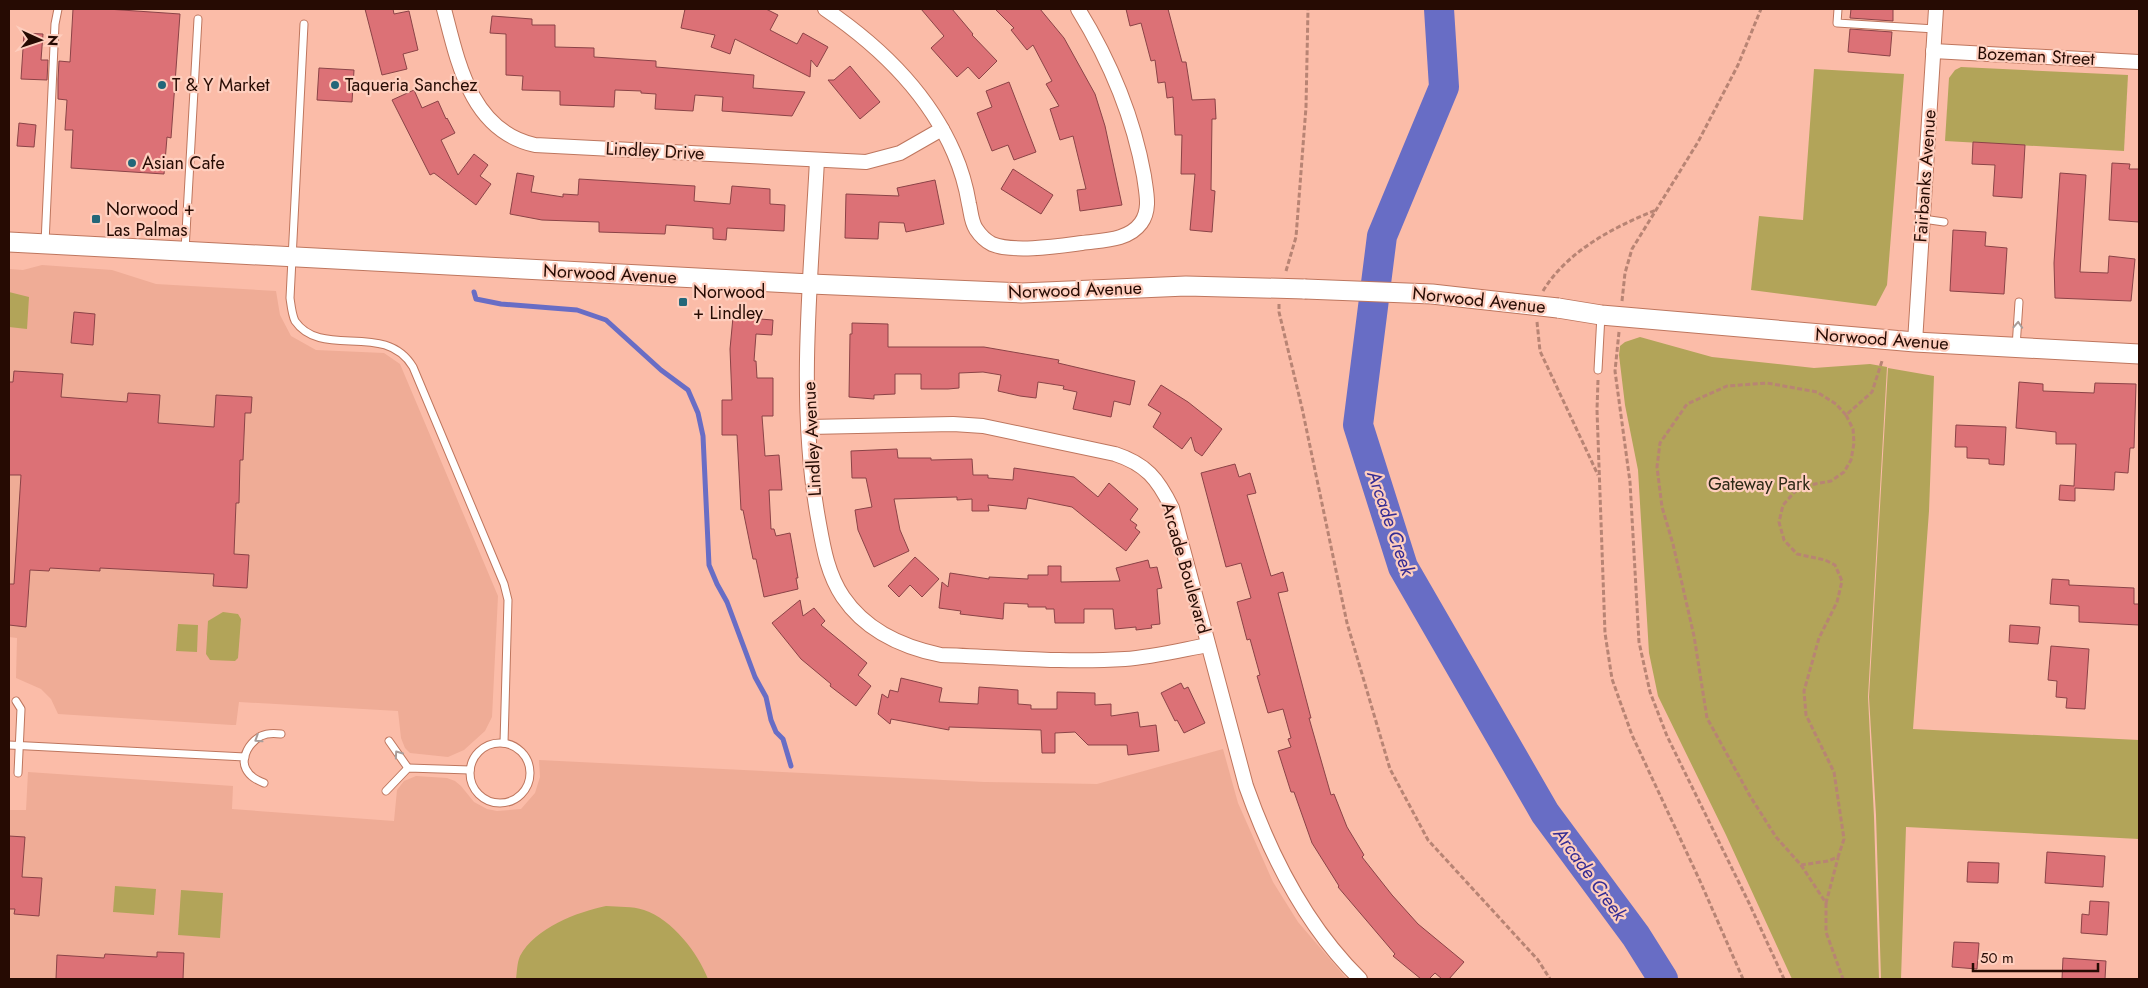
<svg xmlns="http://www.w3.org/2000/svg" width="2148" height="988" font-family="Jost,sans-serif">
<rect width="100%" height="100%" fill="#fbbca8"/>
<g fill="#efac96">
<polygon points="42,265 112,270 156,284 276,291 280,315 291,336 316,350 384,353 400,364 498,596 492,717 485,731 464,750 448,757 410,753 405,748 401,738 398,711 239,702 236,725 232,725 58,714 51,699 41,689 16,678 17,638 9,637 9,269 23,270"/>
<polygon points="1223,749 1238,803 1273,882 1298,922 1347,979 9,979 9,810 26,810 28,772 233,786 232,809 394,821 397,790 404,781 416,776 447,778 455,781 461,786 474,802 487,809 497,811 521,809 535,793 540,777 539,760 984,782 1097,784"/>
</g>
<g fill="#b2a459">
<polygon points="1961,67 2128,75 2124,151 1945,141 1949,78 1955,70"/>
<polygon points="1814,69 1904,74 1887,285 1876,306 1751,290 1759,216 1803,220"/>
<polygon points="9,292 29,297 27,329 9,327"/>
<polygon points="1640,337 1712,357 1814,368 1870,364 1887,367 1868,697 1874,817 1879,979 1792,979 1726,835 1658,696 1649,653 1638,470 1625,405 1619,355 1620,346 1625,342"/>
<polygon points="1888,368 1934,376 1929,511 1913,729 2139,740 2139,839 1906,827 1901,979 1881,979 1876,815 1869,697"/>
<polygon points="223,612 238,614 241,619 238,658 235,661 210,660 206,654 208,621"/>
<polygon points="178,624 198,625 197,652 176,651"/>
<polygon points="115,886 156,889 154,915 113,912"/>
<polygon points="181,890 223,893 220,938 178,935"/>
<path d="M606,906c13,1 26,0 38,4 28,9 54,43 64,69h-192c1,-7 1,-16 4,-23 15,-28 57,-44 86,-50z"/>
</g>
<g fill="none" stroke-linecap="round" stroke-linejoin="round">
<polyline stroke="#686dc5" stroke-width="5" points="474,292 476,299 501,304 577,310 606,320 661,370 688,390 698,413 703,436 709,565 717,584 727,602 755,677 766,697 771,720 776,732 783,739 791,766"/>
<polyline stroke="#686dc5" stroke-width="30" points="1439,9 1444,87 1382,236 1358,425 1403,567 1545,813 1636,936 1663,979"/>
</g>
<g fill="#dc7176" stroke="#8b4347">
<polygon points="73,9 107,9 180,14 171,138 167,137 164,174 71,168 73,130 65,130 67,100 58,99 58,80 59,61 70,62"/>
<polygon points="365,9 393,9 394,14 409,11 418,50 403,54 407,69 382,75"/>
<polygon points="685,9 766,9 778,15 770,30 797,44 803,33 828,47 817,67 811,60 810,77 735,39 730,54 711,47 715,35 681,28"/>
<polygon points="921,9 952,9 973,34 972,35 997,61 979,79 968,67 957,77 931,48 944,36"/>
<polygon points="995,9 1040,9 1064,38 1095,94 1105,126 1122,205 1080,211 1077,190 1086,189 1073,136 1060,140 1050,109 1059,106 1046,84 1052,81 1033,45 1027,50 1011,30 1014,28"/>
<polygon points="1126,9 1168,9 1182,62 1186,62 1192,100 1215,99 1216,119 1212,119 1211,190 1215,191 1212,232 1190,230 1195,174 1181,174 1182,135 1175,135 1173,97 1167,98 1165,82 1158,83 1155,60 1151,61 1141,23 1130,26"/>
<polygon points="1851,9 1893,9 1893,21 1850,18"/>
<polygon points="492,16 532,19 532,25 555,25 555,47 594,48 594,57 656,61 656,67 754,75 753,88 805,92 792,116 722,111 723,97 695,95 693,111 655,109 656,94 641,93 641,91 615,90 614,107 560,105 560,91 522,90 523,76 506,75 506,34 490,33"/>
<polygon points="1850,29 1892,32 1890,56 1848,52"/>
<polygon points="24,33 43,34 41,60 48,60 47,80 21,79"/>
<polygon points="850,66 880,102 860,119 828,80 834,80"/>
<polygon points="319,68 354,70 352,102 317,100"/>
<polygon points="1009,82 1036,152 1014,160 1008,145 992,151 977,113 992,107 986,91"/>
<polygon points="414,90 422,108 438,101 446,119 447,118 455,133 441,140 458,175 474,154 488,165 480,176 491,184 476,205 434,173 430,175 392,100"/>
<polygon points="19,123 36,125 34,147 17,146"/>
<polygon points="1973,142 2025,145 2022,198 1993,196 1995,165 1972,164"/>
<polygon points="2112,163 2130,164 2129,169 2139,169 2139,222 2109,220"/>
<polygon points="1013,169 1053,195 1041,214 1001,189"/>
<polygon points="517,173 534,176 531,192 563,197 563,194 578,195 579,179 695,186 694,201 730,204 732,186 770,189 770,204 785,205 784,231 727,228 726,240 713,239 713,228 666,225 665,234 599,232 599,222 542,220 510,214"/>
<polygon points="2060,173 2086,175 2080,272 2108,273 2109,256 2135,259 2131,301 2055,298 2054,263"/>
<polygon points="935,180 944,224 906,232 904,223 879,222 878,239 845,238 846,194 899,196 897,188"/>
<polygon points="1953,230 1986,232 1985,246 2007,248 2004,294 1950,291"/>
<polygon points="74,312 95,314 93,345 71,343"/>
<polygon points="733,317 773,320 772,335 756,334 754,361 756,361 757,378 773,378 773,416 762,416 765,456 779,455 782,490 769,490 771,529 774,529 776,536 790,533 798,578 796,578 798,589 764,597 756,559 753,559 743,510 741,510 737,435 722,435 722,400 732,400 730,349"/>
<polygon points="852,323 888,324 888,347 984,347 1059,360 1058,363 1135,381 1130,405 1114,401 1111,417 1073,409 1077,392 1063,389 1064,386 1038,382 1036,398 1020,396 998,391 1001,375 983,372 959,373 959,388 948,389 921,389 921,374 895,374 895,394 874,395 874,399 849,397 850,334 852,334"/>
<polygon points="14,371 63,374 61,397 127,402 128,393 160,395 158,423 214,427 216,395 252,397 251,413 245,413 243,460 240,460 239,503 236,503 234,554 249,555 247,588 213,586 214,574 100,568 100,571 50,568 49,571 30,570 26,627 9,625 9,584 14,584 21,475 9,475 9,382 13,382"/>
<polygon points="2019,382 2043,384 2043,391 2094,393 2095,383 2136,384 2134,448 2130,448 2128,473 2115,472 2114,490 2075,488 2075,501 2059,500 2060,485 2074,486 2076,444 2056,444 2056,432 2016,428"/>
<polygon points="1161,385 1188,402 1222,429 1202,456 1195,451 1191,437 1182,449 1153,427 1161,413 1148,405"/>
<polygon points="1956,425 2006,427 2004,465 1989,464 1989,459 1967,458 1967,447 1955,447"/>
<polygon points="897,449 898,458 931,458 931,460 972,459 973,475 988,475 988,478 1013,480 1014,468 1074,477 1098,497 1109,483 1138,509 1130,520 1137,525 1135,528 1140,532 1126,551 1072,507 1028,498 1026,509 988,505 989,511 972,511 972,499 957,500 957,497 894,499 900,530 909,551 874,567 858,530 855,510 872,507 866,478 852,478 851,451"/>
<polygon points="1235,464 1239,477 1250,473 1256,493 1247,495 1271,576 1283,572 1288,591 1278,593 1311,718 1309,718 1331,795 1334,794 1347,827 1364,855 1362,857 1392,895 1418,924 1464,962 1449,979 1442,979 1435,973 1429,979 1421,979 1393,956 1395,954 1338,887 1339,886 1312,843 1294,792 1291,792 1278,751 1291,747 1288,739 1291,738 1283,709 1268,713 1257,676 1260,675 1250,639 1247,640 1237,602 1251,598 1241,563 1226,567 1201,473"/>
<polygon points="915,557 939,579 922,597 910,585 899,597 888,586"/>
<polygon points="1148,560 1150,568 1157,567 1162,588 1157,589 1160,624 1151,625 1152,628 1136,630 1136,627 1115,629 1113,609 1084,609 1084,623 1055,623 1054,609 1046,609 1046,607 1028,607 1028,604 1004,603 1003,619 960,614 961,611 939,608 942,582 948,587 950,573 989,579 989,577 1028,579 1028,575 1048,575 1048,566 1061,566 1061,582 1120,581 1116,568"/>
<polygon points="2052,579 2069,580 2069,585 2134,588 2134,604 2139,604 2139,625 2079,622 2079,606 2050,604"/>
<polygon points="800,600 803,616 814,608 825,621 821,625 867,663 858,675 871,686 856,706 830,686 831,684 801,659 772,623"/>
<polygon points="2010,625 2040,627 2038,644 2009,642"/>
<polygon points="2051,646 2089,649 2085,709 2066,708 2067,698 2056,697 2057,681 2048,680"/>
<polygon points="901,678 942,688 939,702 978,704 979,687 1018,690 1018,704 1031,705 1031,709 1057,709 1057,692 1095,693 1095,705 1111,704 1111,716 1138,712 1140,727 1156,725 1159,751 1128,755 1127,745 1088,745 1075,732 1055,733 1055,753 1042,753 1041,730 949,727 949,730 891,719 890,724 878,714 882,694 888,698 890,690 898,692"/>
<polygon points="1181,683 1184,689 1188,687 1205,723 1184,733 1177,720 1175,721 1161,693"/>
<polygon points="9,836 25,837 22,877 42,878 39,916 14,914 15,909 9,909"/>
<polygon points="2047,852 2105,856 2103,887 2045,883"/>
<polygon points="1968,862 1999,863 1998,883 1967,882"/>
<polygon points="2090,901 2109,902 2107,935 2081,933 2082,914 2089,915"/>
<polygon points="1954,942 1979,943 1977,969 1952,967"/>
<polygon points="157,952 184,953 183,979 56,979 57,955 104,958 105,954 157,957"/>
<polygon points="2063,958 2106,961 2105,979 2062,979"/>
</g>
<g fill="none" stroke-linecap="round" stroke-linejoin="round">
<defs>
<g id="service">
<polyline points="1838,9 1837,23 1935,29"/>
<path d="M304,24l-14,274c1,7 2,17 5,23 27,39 90,-1 118,46l91,217 4,16 -4,143"/>
<polyline points="1923,219 1944,222"/>
<polyline points="45,243 55,24 58,9"/>
<polyline points="185,250 198,19"/>
<polyline points="2016,347 2019,302"/>
<polyline points="1598,370 1601,315"/>
<polyline points="16,701 21,709 18,773"/>
<polyline points="389,741 408,768"/>
<circle cx="500" cy="773" r="30"/>
<polyline points="9,745 245,757"/>
<path d="M264,783c-7,-3 -14,-6 -18,-14 -6,-12 4,-27 15,-33 6,-3 13,-3 20,-2"/>
<polyline points="386,791 408,768 470,770"/>
</g>
<g id="minor">
<path d="M444,9c14,54 27,122 91,136l331,17 34,-9 42,-24"/>
<path d="M825,9c53,36 103,84 129,144 7,16 12,33 15,51 2,8 2,17 7,25 4,6 10,12 16,15 22,9 67,2 90,-1 20,-3 46,-2 59,-20 10,-14 5,-31 3,-47 -11,-61 -34,-115 -66,-167"/>
<polyline points="1933,51 2139,62"/>
<path d="M817,160c-6,118 -20,241 1,358 5,28 9,55 25,79 23,34 59,50 98,58 61,2 123,8 184,4 28,-2 56,-9 83,-14"/>
<polyline points="1915,342 1936,9"/>
<path d="M809,427l144,-3 30,2 132,28c31,10 43,25 57,54l74,278c25,71 60,140 114,193"/>
</g>
<g id="secondary">
<polyline points="9,242 811,284 1022,293 1186,286 1305,289"/>
<polyline points="1558,308 1601,315 1915,342 2139,354"/>
</g>
</defs>
<use href="#service" stroke="#be765e" stroke-width="9"/>
<use href="#minor" stroke="#be765e" stroke-width="16"/>
<use href="#secondary" stroke="#be765e" stroke-width="21"/>
<g stroke="#b88474" stroke-width="3" stroke-dasharray="5 2.5" stroke-linecap="butt">
<polyline points="1286,271 1296,237 1306,107 1308,9"/>
<path d="M1543,291c24,-40 71,-64 113,-81"/>
<polyline points="1622,301 1625,273 1632,249 1698,142 1738,65 1761,9"/>
<polyline points="1279,304 1279,312 1302,408 1347,623 1390,769 1428,840 1538,960 1550,979"/>
<polyline points="1537,322 1540,351 1598,475"/>
<polyline points="1619,332 1615,371 1630,482 1639,642 1650,692 1667,736 1749,903 1784,979"/>
<polyline points="1598,380 1597,410 1605,633 1612,679 1632,735 1700,881 1743,979"/>
<polyline points="1846,415 1836,404 1817,392 1767,383 1727,386 1687,404 1660,443 1657,467 1662,507 1673,544 1694,636 1707,718 1750,796 1776,837 1801,865 1828,861 1838,857 1844,839 1834,772 1806,715 1804,691 1819,638 1837,602 1842,581 1835,565 1825,560 1797,554 1784,540 1779,522 1783,505 1799,487 1831,481 1844,472 1851,460 1854,443 1853,429 1846,415 1872,392 1882,361"/>
<polyline points="1801,865 1826,903 1838,858"/>
<polyline points="1826,903 1826,932 1843,979"/>
</g>
<use href="#service" stroke="#fff" stroke-width="7"/>
<use href="#minor" stroke="#fff" stroke-width="14"/>
<use href="#secondary" stroke="#fff" stroke-width="19"/>
<defs>
<polyline id="secondary-bridge" points="1305,289 1432,294 1558,308"/>
</defs>
<use href="#secondary-bridge" stroke="#be765e" stroke-width="21" stroke-linecap="butt"/>
<use href="#secondary-bridge" stroke="#fff" stroke-width="19"/>
</g>
<defs><path id="oneway-chevron" d="M-2-3.5L2.5 0L-2 3.5" fill="none" stroke-width="1.6" stroke-linecap="round" stroke-linejoin="round" transform="scale(1.25)"/></defs>
<g stroke="#a89d9a">
<use href="#oneway-chevron" transform="translate(2018 325) rotate(-87)"/>
<use href="#oneway-chevron" transform="translate(258 739) rotate(147)"/>
<use href="#oneway-chevron" transform="translate(398 754) rotate(-125)"/>
</g>
<g fill="#236779" stroke="#fecebe" stroke-width="2">
<circle cx="162" cy="85" r="5"/>
<circle cx="335" cy="85" r="5"/>
<circle cx="132" cy="163" r="5"/>
<rect x="91" y="214" width="10" height="10" rx="2.5"/>
<rect x="678" y="297" width="10" height="10" rx="2.5"/>
</g>
<g text-anchor="middle" dominant-baseline="central" stroke-width="4.5" stroke-linejoin="round" paint-order="stroke">
<g font-size="18" fill="#260b03" stroke="#fecebe">
<text transform="translate(2036 56) rotate(3)">Bozeman Street</text>
<text transform="translate(655 151) rotate(3)">Lindley Drive</text>
<text transform="translate(1925 176) rotate(-86)">Fairbanks Avenue</text>
<text transform="translate(610 274) rotate(3)">Norwood Avenue</text>
<text transform="translate(1075 290) rotate(-2)">Norwood Avenue</text>
<text transform="translate(1479 300) rotate(6)">Norwood Avenue</text>
<text transform="translate(1882 339) rotate(4)">Norwood Avenue</text>
<text transform="translate(812 439) rotate(-93)">Lindley Avenue</text>
<text transform="translate(1186 568) rotate(74)">Arcade Boulevard</text>
</g>
<g font-size="18" fill="#260b03" stroke="#fecebe" text-anchor="start">
<text x="172" y="85">T &amp; Y Market</text>
<text x="345" y="85">Taqueria Sanchez</text>
<text x="142" y="163">Asian Cafe</text>
<text x="106" y="209">Norwood +<tspan x="106" dy="21">Las Palmas</tspan></text>
<text x="693" y="292">Norwood<tspan x="693" dy="21">+ Lindley</tspan></text>
</g>
<g font-size="18" fill="#2d2a16" stroke="#fecebe">
<text x="1759" y="484">Gateway Park</text>
</g>
<g font-size="19" font-style="italic" fill="#342c94" stroke="#fecebe">
<text transform="translate(1391 523) rotate(71)">Arcade Creek</text>
<text transform="translate(1590 874) rotate(54)">Arcade Creek</text>
</g>
</g>
<rect width="2148" height="988" fill="none" stroke="#260b03" stroke-width="20"/>
<g transform="translate(40 40) rotate(93)" stroke="#fecebe" stroke-width="4" paint-order="stroke">
<path d="M0-4L9 19L0 12L-9 19Z" fill="#260b03"/>
<text y="-8" font-size="14" font-weight="bold" text-anchor="middle" fill="#260b03">N</text>
</g>
<path d="M1973 963v8h125v-8" fill="none" stroke="#260b03" stroke-width="2.5"/>
<text x="1980" y="963" font-size="15" fill="#260b03" stroke="#fecebe" stroke-width="4" paint-order="stroke">50 m</text>
</svg>
